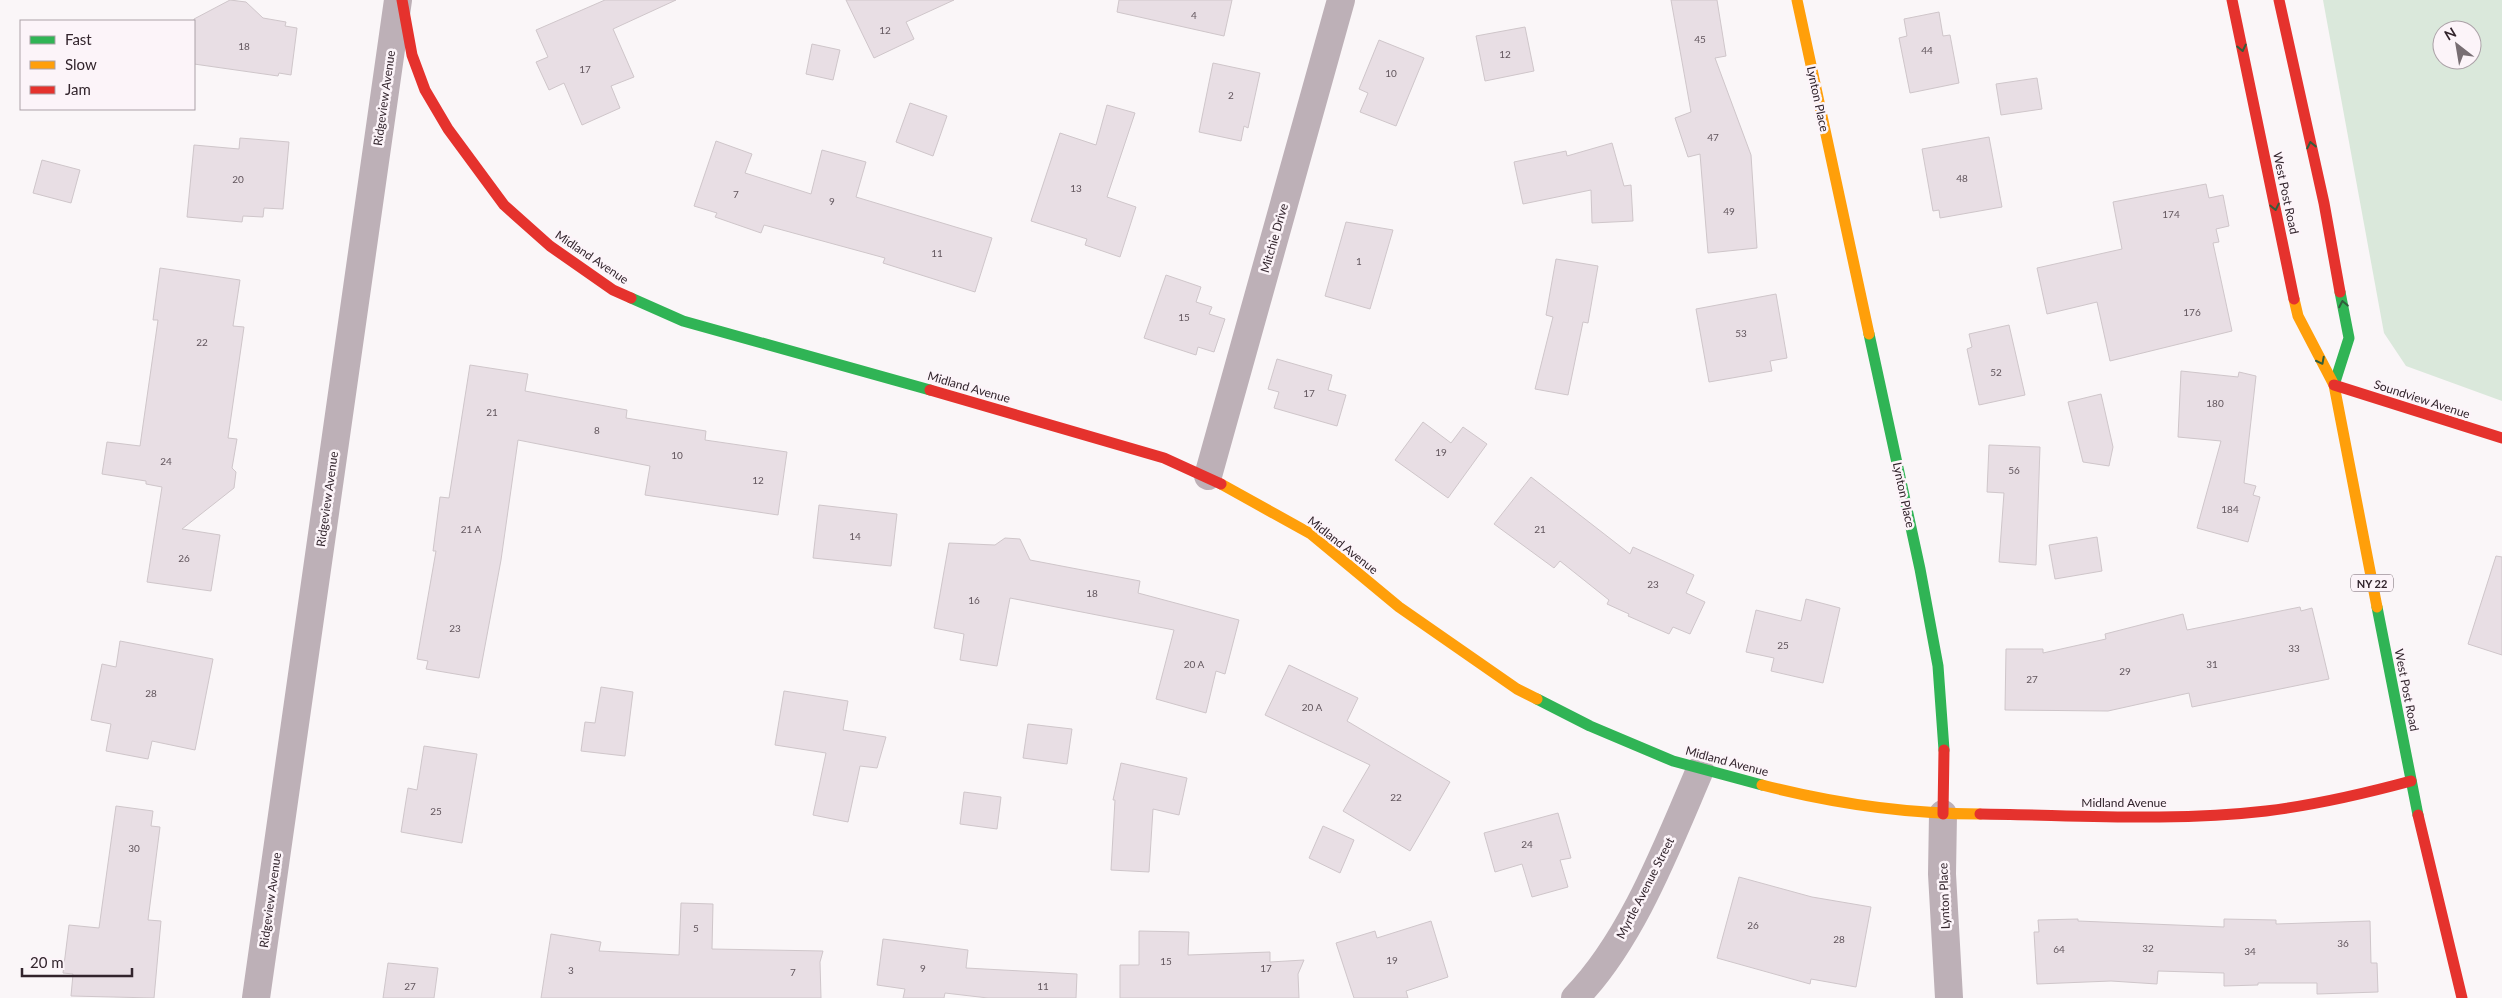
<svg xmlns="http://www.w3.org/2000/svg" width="2502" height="998" font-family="Lato,sans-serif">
<rect width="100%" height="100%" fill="#faf6f8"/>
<path fill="#dae8db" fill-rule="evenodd" d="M2323,0h179v401l-96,-35 -22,-33zM2442,30h30v30h-30z"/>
<g fill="#e8dee4" stroke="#cfc6ca">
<polygon points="230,0 246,2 263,18 286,22 285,26 297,28 291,75 279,73 278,76 194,64 194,19"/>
<polygon points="605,0 676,0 613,29 634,77 611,86 620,108 582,125 564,83 549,90 536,62 548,57 536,30"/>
<polygon points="846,0 954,0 906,22 914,39 874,58"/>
<polygon points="1119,0 1232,0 1224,36 1117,12"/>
<polygon points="1671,0 1717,0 1726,56 1715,58 1751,155 1757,248 1708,253 1700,154 1688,157 1675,118 1691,112"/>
<polygon points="1939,12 1943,36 1950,35 1959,83 1910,93 1899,38 1907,36 1904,19"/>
<polygon points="1525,27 1534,71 1485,81 1476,36"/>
<polygon points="1379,40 1424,58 1396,126 1360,112 1368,93 1359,89"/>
<polygon points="812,44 840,50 833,80 806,74"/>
<polygon points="1213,63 1260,73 1248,128 1244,126 1241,141 1199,132"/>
<polygon points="2037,78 2042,109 2001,115 1996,84"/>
<polygon points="910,103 947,116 933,156 896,142"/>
<polygon points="1107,105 1135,113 1107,197 1136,207 1120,257 1085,245 1087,239 1031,221 1060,133 1096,145"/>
<polygon points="1989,137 2002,207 1940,218 1939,210 1933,211 1922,149"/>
<polygon points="240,138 289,142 283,209 264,208 263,217 243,216 242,222 187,217 194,145 239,149"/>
<polygon points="716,141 752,154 745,173 811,194 822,150 866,162 856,197 992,238 975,292 883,263 885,258 764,225 761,233 715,217 717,213 694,206"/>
<polygon points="1612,143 1624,186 1631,185 1633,221 1592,223 1591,190 1523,204 1514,162 1566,151 1567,156"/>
<polygon points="42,160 80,170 71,203 33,193"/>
<polygon points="2206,184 2209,198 2223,195 2229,226 2216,229 2219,242 2213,243 2232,331 2110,361 2097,302 2047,314 2037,268 2122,249 2113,202"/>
<polygon points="1346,222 1393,230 1370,309 1325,296"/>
<polygon points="1556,259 1598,266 1588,323 1583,322 1568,395 1535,389 1553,317 1546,315"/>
<polygon points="160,268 240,280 233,326 244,327 228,438 237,439 232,468 236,472 234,488 182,529 220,535 211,591 147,582 162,487 146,484 146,481 102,474 107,442 140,446 158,320 153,320"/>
<polygon points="1166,275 1201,287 1196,302 1212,307 1209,314 1225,319 1214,352 1198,347 1196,355 1144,338"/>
<polygon points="1776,294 1787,358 1770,361 1772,371 1709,382 1696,309"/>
<polygon points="2009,325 2025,395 1979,405 1967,349 1972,347 1969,334"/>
<polygon points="1277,359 1332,375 1328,390 1346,395 1337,426 1274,408 1279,392 1268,389"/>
<polygon points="470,365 528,374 525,391 627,410 626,418 706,431 705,440 787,452 778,515 645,495 650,466 518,440 501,560 479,678 426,669 428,661 417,659 436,551 433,551 440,497 449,498"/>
<polygon points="2181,371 2238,377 2239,372 2256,376 2244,483 2256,486 2253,495 2260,497 2248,542 2197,528 2221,441 2178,437"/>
<polygon points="2101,394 2113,447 2109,466 2083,462 2068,402"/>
<polygon points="1423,422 1451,443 1463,427 1487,444 1448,498 1395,460"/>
<polygon points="1989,445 2040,447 2036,565 1999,562 2004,493 1987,492"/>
<polygon points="1531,477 1630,554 1633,547 1694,575 1686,593 1705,602 1690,634 1673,627 1669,634 1628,616 1629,614 1607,604 1609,600 1560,561 1554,568 1494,524"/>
<polygon points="819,505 897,514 891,566 813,558"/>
<polygon points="2097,537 2102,571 2055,579 2049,545"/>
<polygon points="1005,538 1020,539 1030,560 1140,581 1138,593 1239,620 1225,674 1216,671 1206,713 1156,699 1174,630 1010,598 997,666 960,660 964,634 934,628 949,543 995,545"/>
<polygon points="2496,556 2502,557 2502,655 2468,644"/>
<polygon points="1806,599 1840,608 1823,683 1771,671 1774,658 1746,652 1756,610 1801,621"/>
<polygon points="2300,607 2301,611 2312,608 2329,679 2192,707 2189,693 2108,711 2005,710 2006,649 2043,649 2043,653 2106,639 2105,634 2183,614 2187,630"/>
<polygon points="120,641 213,659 195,750 152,741 148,759 106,751 111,724 91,720 102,664 116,667"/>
<polygon points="1289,665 1358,698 1347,721 1450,782 1410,851 1343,811 1370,765 1265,715"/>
<polygon points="601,687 633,692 625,756 581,751 585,722 595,723"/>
<polygon points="784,691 848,701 843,730 886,737 877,768 860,766 848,822 813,815 826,753 775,745"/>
<polygon points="1028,724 1072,729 1067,764 1023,758"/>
<polygon points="424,746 477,754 462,843 401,832 408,788 417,790"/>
<polygon points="1121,763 1187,778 1179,815 1153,809 1149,872 1111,870 1115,800 1113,800"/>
<polygon points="964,792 1001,797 997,829 960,824"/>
<polygon points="116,806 153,811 151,826 160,827 148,920 161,921 154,998 71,996 73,974 63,973 69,925 99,928"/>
<polygon points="1558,813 1571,858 1560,860 1568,887 1532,897 1522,864 1495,872 1484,833"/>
<polygon points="1323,826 1354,840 1340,873 1309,858"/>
<polygon points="1739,877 1812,897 1871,907 1856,987 1811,979 1810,984 1717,958"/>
<polygon points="681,903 713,904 712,949 823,951 820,962 821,998 541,998 551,934 601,942 599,951 679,955"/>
<polygon points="2078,919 2078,921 2224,927 2224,919 2276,920 2276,924 2370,921 2371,963 2377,963 2378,992 2317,994 2317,983 2258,983 2258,985 2224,986 2224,973 2158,971 2157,984 2111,981 2037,984 2034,932 2039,932 2038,920"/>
<polygon points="1431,921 1448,977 1406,991 1408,998 1354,998 1336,943 1375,931 1377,938"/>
<polygon points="1139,931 1189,932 1188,955 1270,952 1270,962 1304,960 1298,974 1299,998 1120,998 1120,965 1139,965"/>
<polygon points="883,939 968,950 966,968 1077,974 1076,998 988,998 945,993 944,998 903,998 905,989 877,985"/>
<polygon points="388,963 438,968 434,998 383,998"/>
</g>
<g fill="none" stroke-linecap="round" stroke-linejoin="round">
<g stroke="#bdb0b7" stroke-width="28">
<polyline points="1208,476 1341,0"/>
<polyline points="1943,814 1942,874 1949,998"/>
<polyline points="256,998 398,0"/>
<path d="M1575,998c57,-58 93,-154 125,-228"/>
</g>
<g stroke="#30b455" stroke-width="11">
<polyline points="631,298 683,321 930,390"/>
<polyline points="1869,334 1920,569 1938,666 1944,750"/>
<polyline points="2334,385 2349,338 2340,292"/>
<polyline points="2377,607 2418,815"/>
<polyline points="1537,699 1590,726 1673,761 1762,785"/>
</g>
<g stroke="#ff9f0a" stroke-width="11">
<polyline points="1797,0 1869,334"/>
<polyline points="2294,299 2298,316 2334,385 2377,607"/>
<polyline points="1221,484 1311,534 1399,607 1517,689 1537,699"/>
<path d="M1762,785c74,19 142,29 218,29"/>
</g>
<g stroke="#e5322d" stroke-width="11">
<polyline points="402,0 412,55 425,90 448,129 504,205 550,246 613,290 631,298"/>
<polyline points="2232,0 2294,299"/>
<polyline points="2279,0 2324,203 2340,292"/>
<polyline points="2334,385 2502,438"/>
<polyline points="930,390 1164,458 1221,484"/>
<polyline points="1943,814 1944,750"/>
<path d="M1980,814c95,1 192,8 286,-3 49,-6 97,-17 145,-30"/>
<polyline points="2418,815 2462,998"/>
</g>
</g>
<defs><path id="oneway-chevron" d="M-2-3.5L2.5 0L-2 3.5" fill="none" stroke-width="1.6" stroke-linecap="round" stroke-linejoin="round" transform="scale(1.25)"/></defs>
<g stroke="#315e3c">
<use href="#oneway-chevron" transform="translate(2242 48) rotate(78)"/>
<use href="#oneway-chevron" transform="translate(2311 145) rotate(-102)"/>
<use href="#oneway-chevron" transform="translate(2275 207) rotate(78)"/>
<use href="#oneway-chevron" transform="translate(2343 304) rotate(-101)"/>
<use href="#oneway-chevron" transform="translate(2321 361) rotate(63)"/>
</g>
<g text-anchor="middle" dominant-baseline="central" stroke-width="5" stroke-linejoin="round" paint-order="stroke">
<g font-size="10" fill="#62565d">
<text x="1194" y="15">4</text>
<text x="885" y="30">12</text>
<text x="1700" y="39">45</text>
<text x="244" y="46">18</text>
<text x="1927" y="50">44</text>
<text x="1505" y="54">12</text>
<text x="585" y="69">17</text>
<text x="1391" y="73">10</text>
<text x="1231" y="95">2</text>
<text x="1713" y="137">47</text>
<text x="1962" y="178">48</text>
<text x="238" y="179">20</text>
<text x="1076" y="188">13</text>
<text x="736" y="194">7</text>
<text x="832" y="201">9</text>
<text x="1729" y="211">49</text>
<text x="2171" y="214">174</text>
<text x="937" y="253">11</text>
<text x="1359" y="261">1</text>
<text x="2192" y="312">176</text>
<text x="1184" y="317">15</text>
<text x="1741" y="333">53</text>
<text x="202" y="342">22</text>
<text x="1996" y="372">52</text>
<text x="1309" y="393">17</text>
<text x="2215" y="403">180</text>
<text x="492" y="412">21</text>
<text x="597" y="430">8</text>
<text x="1441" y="452">19</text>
<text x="677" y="455">10</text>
<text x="166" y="461">24</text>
<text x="2014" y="470">56</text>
<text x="758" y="480">12</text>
<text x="2230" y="509">184</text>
<text x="471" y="529">21 A</text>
<text x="1540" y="529">21</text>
<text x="855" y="536">14</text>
<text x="184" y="558">26</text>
<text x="1653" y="584">23</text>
<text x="1092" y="593">18</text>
<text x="974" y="600">16</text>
<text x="455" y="628">23</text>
<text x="1783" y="645">25</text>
<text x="2294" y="648">33</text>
<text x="1194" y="664">20 A</text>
<text x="2212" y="664">31</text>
<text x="2125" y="671">29</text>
<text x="2032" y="679">27</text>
<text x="151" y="693">28</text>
<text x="1312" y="707">20 A</text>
<text x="1396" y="797">22</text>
<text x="436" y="811">25</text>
<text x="1527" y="844">24</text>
<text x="134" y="848">30</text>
<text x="1753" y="925">26</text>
<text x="696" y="928">5</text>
<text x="1839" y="939">28</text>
<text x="2343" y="943">36</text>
<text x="2148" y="948">32</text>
<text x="2059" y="949">64</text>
<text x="2250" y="951">34</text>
<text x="1392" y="960">19</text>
<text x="1166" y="961">15</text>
<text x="923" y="968">9</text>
<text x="1266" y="968">17</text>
<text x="571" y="970">3</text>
<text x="793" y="972">7</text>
<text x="410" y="986">27</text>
<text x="1043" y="986">11</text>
</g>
<rect fill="#fcf4f9" stroke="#6f626a" stroke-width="1" x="2351" y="574.5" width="42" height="17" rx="4"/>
<g font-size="11" font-weight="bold" fill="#32242c">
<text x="2372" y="583">NY 22</text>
</g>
<g font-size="12" fill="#32242c" stroke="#fcf4f9">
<text transform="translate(384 98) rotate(-82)">Ridgeview Avenue</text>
<text transform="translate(1818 99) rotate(78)">Lynton Place</text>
<text transform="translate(2286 193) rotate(78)">West Post Road</text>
<text transform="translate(1274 238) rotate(-74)">Mitchie Drive</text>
<text transform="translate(592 257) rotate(34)">Midland Avenue</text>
<text transform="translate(969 387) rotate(16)">Midland Avenue</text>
<text transform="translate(2422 399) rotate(18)">Soundview Avenue</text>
<text transform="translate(1904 495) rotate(78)">Lynton Place</text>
<text transform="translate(327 499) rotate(-82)">Ridgeview Avenue</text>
<text transform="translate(1343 545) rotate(38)">Midland Avenue</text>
<text transform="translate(2407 690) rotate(79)">West Post Road</text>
<text transform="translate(1727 761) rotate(15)">Midland Avenue</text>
<text x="2124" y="802">Midland Avenue</text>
<text transform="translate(1645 888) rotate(-63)">Myrtle Avenue Street</text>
<text transform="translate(1944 896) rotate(-92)">Lynton Place</text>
<text transform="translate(270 900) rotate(-82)">Ridgeview Avenue</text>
</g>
</g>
<rect x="20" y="20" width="175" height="90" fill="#fcf4f9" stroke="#aba1a7"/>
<rect x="30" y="36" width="25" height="8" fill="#30b455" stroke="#aba1a7"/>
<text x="65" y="45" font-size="15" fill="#32242c">Fast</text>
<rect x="30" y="61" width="25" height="8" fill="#ff9f0a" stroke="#aba1a7"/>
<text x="65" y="70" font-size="15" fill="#32242c">Slow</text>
<rect x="30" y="86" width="25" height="8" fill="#e5322d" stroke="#aba1a7"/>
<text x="65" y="95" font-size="15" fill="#32242c">Jam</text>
<g transform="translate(2457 45) rotate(329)"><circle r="24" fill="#fcf4f9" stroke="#aba1a7"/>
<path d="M0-4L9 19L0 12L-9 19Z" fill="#786e73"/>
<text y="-8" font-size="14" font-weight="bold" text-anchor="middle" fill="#32242c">N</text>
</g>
<path d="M22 968v8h110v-8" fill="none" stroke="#32242c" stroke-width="2.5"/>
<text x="30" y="968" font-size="15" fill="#32242c" stroke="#fcf4f9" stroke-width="4" paint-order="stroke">20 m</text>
</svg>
